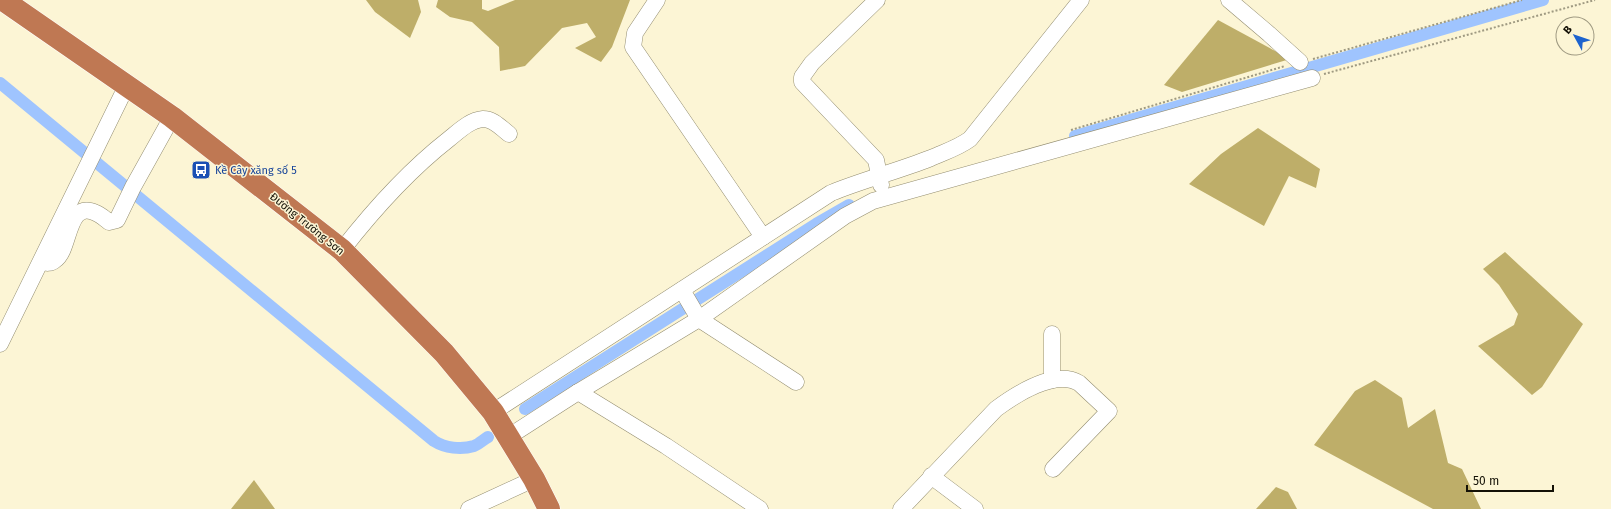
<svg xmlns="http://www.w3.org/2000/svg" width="1611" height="509" font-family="'Fira Sans',sans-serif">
<rect width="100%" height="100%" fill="#fcf5d5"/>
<g fill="#beae69">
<polygon points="366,0 418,0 421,12 410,38 375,12"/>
<polygon points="438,0 482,0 482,9 488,11 515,0 630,0 612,47 601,62 575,48 596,37 587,23 562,28 525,66 500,71 499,47 472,22 450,17 436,7"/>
<polygon points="1218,20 1290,59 1182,92 1164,85"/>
<polygon points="1258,128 1320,169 1316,188 1289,176 1264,226 1189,184 1221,154"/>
<polygon points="1505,252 1583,324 1542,387 1532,395 1478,346 1514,325 1518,314 1499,285 1483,269"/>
<polygon points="1375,380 1402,398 1408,428 1435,409 1448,463 1462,469 1481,509 1433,509 1314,445 1355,391"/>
<polygon points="254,480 275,509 231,509"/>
<polygon points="1276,487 1288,492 1297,509 1256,509"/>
</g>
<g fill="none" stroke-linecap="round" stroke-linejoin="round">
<g stroke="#9fc4fe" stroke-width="12">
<path d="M0,83l434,358c11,7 27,9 40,5 5,-2 9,-6 14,-9"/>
<polyline points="1075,136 1543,0"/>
<polyline points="525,409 816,224 849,205"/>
</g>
<defs>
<g id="minor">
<polyline points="657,0 635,33 633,47 763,237"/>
<polyline points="877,0 812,63 802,77 802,82 876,160 881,185"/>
<polyline points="1229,0 1269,34 1300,62"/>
<path d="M342,250c32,-41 66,-79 107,-111 10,-8 21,-19 34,-20 11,0 18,9 26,15"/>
<path d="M41,262c5,1 10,2 14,-2 16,-10 11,-61 41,-47 5,2 9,6 13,9l8,-2 16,-33 39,-70"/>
<polyline points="682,290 699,319 796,382"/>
<polyline points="0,344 127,85"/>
<polyline points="1052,380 1052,334"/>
<polyline points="578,392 666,446 760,509"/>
<path d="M493,412l338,-219c32,-13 67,-22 100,-35 13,-6 27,-10 39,-19l111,-139"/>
<polyline points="508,437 578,392 699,319 845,216 873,201 1312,78"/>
<polyline points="931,476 975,509"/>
<polyline points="469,509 534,479"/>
<path d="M901,509l95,-100c19,-14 59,-40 83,-26l30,28 -56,58"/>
</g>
<polyline id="highway" points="3,0 172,117 342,250 444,353 493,412 534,479 549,509"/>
</defs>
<use href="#minor" stroke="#938d70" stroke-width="17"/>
<use href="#highway" stroke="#fff" stroke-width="23"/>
<g stroke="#9f9a82" stroke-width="2" stroke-dasharray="2 2" stroke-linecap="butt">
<polyline points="1313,59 1522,0"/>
<polyline points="1324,74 1595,0"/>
<polyline points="1071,130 1285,66"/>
</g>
<use href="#minor" stroke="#fff" stroke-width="16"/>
<use href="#highway" stroke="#bf7853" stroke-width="22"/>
</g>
<defs>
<symbol id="bus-square" viewBox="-11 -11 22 22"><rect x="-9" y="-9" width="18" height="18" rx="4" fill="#1a4fb4" stroke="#fcf5d5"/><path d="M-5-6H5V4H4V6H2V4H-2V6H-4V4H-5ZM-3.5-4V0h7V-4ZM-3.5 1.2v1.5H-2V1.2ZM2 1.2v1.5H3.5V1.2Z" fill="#fff"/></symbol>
</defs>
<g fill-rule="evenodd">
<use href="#bus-square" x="190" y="159" width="22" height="22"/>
</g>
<g text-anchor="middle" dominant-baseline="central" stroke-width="3" stroke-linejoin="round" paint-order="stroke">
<g font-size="11" fill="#164399" stroke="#fcf5d5" text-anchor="start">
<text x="215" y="170">Kề Cây xăng số 5</text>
</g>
<g font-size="11" fill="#141106" stroke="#fcf5d5">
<text transform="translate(307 224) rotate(39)">Đường Trường Sơn</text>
</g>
</g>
<g transform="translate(1575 36) rotate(310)"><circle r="19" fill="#fcf5d5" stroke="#9f9a82"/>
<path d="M0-3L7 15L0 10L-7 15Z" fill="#1d63ce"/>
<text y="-6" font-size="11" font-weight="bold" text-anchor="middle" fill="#141106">B</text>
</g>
<path d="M1467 485v6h86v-6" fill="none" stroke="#141106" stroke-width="2"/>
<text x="1473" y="485" font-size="12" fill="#141106" stroke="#fcf5d5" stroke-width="3" paint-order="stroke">50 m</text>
</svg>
